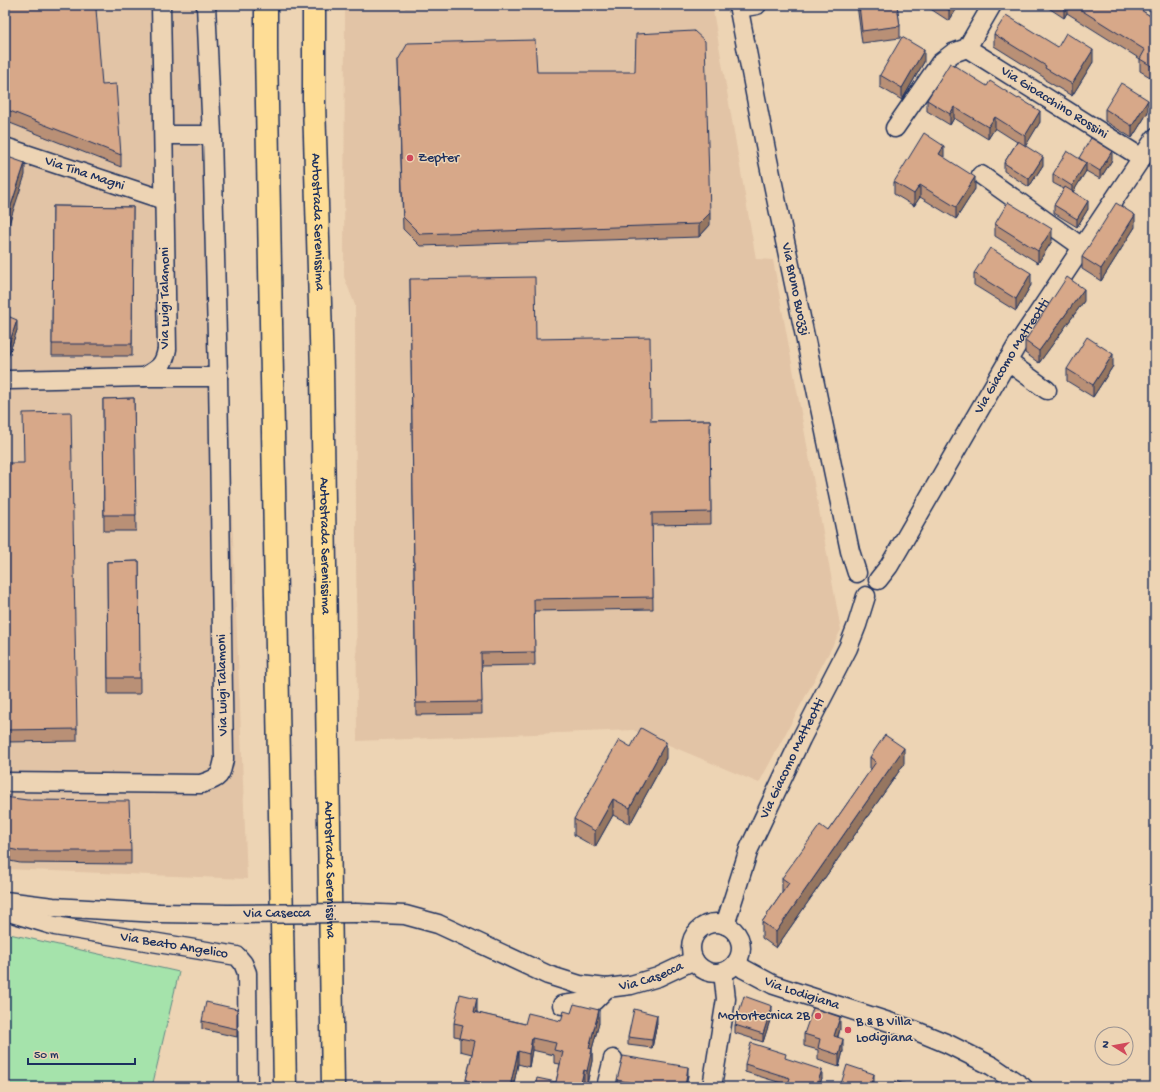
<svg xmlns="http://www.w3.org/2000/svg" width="1160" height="1092" font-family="'Gochi Hand',sans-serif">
<rect width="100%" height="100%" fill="#edd4b4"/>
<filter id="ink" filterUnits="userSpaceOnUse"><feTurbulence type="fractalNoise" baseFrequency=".025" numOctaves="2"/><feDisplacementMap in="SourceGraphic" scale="8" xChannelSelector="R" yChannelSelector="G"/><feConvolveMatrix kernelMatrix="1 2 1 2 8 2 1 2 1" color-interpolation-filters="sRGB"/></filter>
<g filter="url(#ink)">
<g fill="#e2c4a6">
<polygon points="5,5 211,5 247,879 5,869"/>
<polygon points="345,5 712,5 756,259 773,260 841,630 759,783 633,730 357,741 355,305 344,277"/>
</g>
<polygon fill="#a5e3ab" stroke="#608984" points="5,933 179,972 152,1087 5,1087"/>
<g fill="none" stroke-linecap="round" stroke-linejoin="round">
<defs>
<g id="minor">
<path id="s1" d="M738,5l30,155 82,391 7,22"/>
<polyline points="1142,5 1155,13"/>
<polyline points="739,8 757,5"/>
<path id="s2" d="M967,48l175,110"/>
<polyline points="895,128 940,63 953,53 967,48 992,5"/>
<polyline points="164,135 212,135"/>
<path id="s3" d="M5,147l159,53"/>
<polyline points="981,175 1082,247"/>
<polyline points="1007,361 1047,390"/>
<path d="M144,377c15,-9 20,-11 23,-28l-6,-344"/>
<polyline points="5,380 9,380 144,377 218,377"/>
<path id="s4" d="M878,580l11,-14 10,-17 118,-204 138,-207"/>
<path d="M5,782l196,2c19,-7 19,-6 23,-25l-6,-382 -6,-242 -6,-130"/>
<polyline points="5,901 53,907 158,913"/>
<path id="s5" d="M5,911l50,15 182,30 6,7 4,10 1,114"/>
<path id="s6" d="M356,913l49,2 33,9 110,51 32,10 27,3 24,-3 27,-8 36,-17"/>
<circle cx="716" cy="948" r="25"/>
<path id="s7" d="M725,925l24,-76 52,-110 47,-91 9,-23 9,-29"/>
<path id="s8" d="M736,963l8,6 30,16 140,45 34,14 44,22 31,21"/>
<polyline points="562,1005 594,1001 607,988"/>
<polyline points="606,1087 613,1059"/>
<polyline points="712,1087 726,999 723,972"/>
</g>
<g id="highway">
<polyline points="266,5 266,49 285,1087"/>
<path id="s9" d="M314,5v98l8,268 11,716"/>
</g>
</defs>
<use href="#minor" stroke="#1b2f5e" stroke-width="21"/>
<use href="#highway" stroke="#1b2f5e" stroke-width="25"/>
<use href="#minor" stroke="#edd4b4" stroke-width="18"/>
<use href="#highway" stroke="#fedd96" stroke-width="22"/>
<defs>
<g id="minor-bridge">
<path id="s10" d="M158,913l70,1 128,-1"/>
</g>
</defs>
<use href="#minor-bridge" stroke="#1b2f5e" stroke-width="21" stroke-linecap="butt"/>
<use href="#minor-bridge" stroke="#edd4b4" stroke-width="18"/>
</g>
<g fill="#b99076" stroke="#1b2f5e">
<polygon points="5,5 102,85 121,155 121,167 5,121"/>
<polygon points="405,5 465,5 465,6 405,7"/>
<polygon points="857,5 897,5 900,26 900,38 862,43"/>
<polygon points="926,5 959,5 949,21 926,6"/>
<polygon points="1044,5 1133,5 1155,19 1155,80 1140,71 1140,59 1067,13 1064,18"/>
<polygon points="994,34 1058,47 1093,62 1072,96 1045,80 1045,78 994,46"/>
<polygon points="398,60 537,72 710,225 699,237 420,246 403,229"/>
<polygon points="924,62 902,100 880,87 880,75"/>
<polygon points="927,100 1040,122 1025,146 1043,165 1029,187 1004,171 1004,163 1017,142 995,128 988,139 954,118 950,125 927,111"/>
<polygon points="1105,109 1148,112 1132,138 1105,121"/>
<polygon points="944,157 975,189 956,219 920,197 914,206 894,194 894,182"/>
<polygon points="1079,158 1112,160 1100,179 1086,171 1073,192 1088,209 1077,227 1054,213 1054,205 1064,189 1053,183 1053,174"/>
<polygon points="53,206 133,207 132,356 52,356"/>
<polygon points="995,224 1052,241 1038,263 995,236"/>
<polygon points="1135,227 1101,281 1082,269 1082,257"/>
<polygon points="1155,265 1155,277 1154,276 1154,268"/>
<polygon points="974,273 1031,285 1016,311 974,285"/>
<polygon points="410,279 536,339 651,421 710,420 711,524 652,525 653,609 534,611 535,665 481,666 482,714 416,715"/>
<polygon points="1084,301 1039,363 1025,353 1025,341"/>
<polygon points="5,315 17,330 8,357 5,356"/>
<polygon points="1113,366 1093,397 1067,381 1067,369"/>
<polygon points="134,398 136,531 104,531 103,399"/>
<polygon points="5,518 77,729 77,741 5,742"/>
<polygon points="139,561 140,694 108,694 107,562"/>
<polygon points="631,747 666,758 630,824 613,815 595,847 574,835 574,819"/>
<polygon points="870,757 904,764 776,948 762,938 762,922 782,893 782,878 828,831 870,771"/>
<polygon points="5,797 131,851 131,864 20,863 5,860"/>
<polygon points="237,1009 237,1037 202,1029 202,1021"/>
<polygon points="477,1011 477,1013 525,1024 561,1021 599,1023 592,1049 592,1061 587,1084 584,1083 583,1087 535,1087 556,1082 560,1064 554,1063 554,1055 532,1050 529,1067 518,1064 513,1087 466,1087 466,1080 472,1054 460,1051 460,1037 454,1036 454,1023"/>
<polygon points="772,1014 763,1042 735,1033 735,1025"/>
<polygon points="657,1023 652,1048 628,1045 628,1037"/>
<polygon points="840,1029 838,1037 843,1051 839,1067 818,1060 818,1050 804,1046 804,1034"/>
<polygon points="786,1059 822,1078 819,1087 787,1087 788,1085 745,1072 745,1064"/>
<polygon points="688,1075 686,1087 617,1087 617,1080"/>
</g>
<g fill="#967660" stroke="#1b2f5e">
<polygon points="952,5 959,5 949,21 949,10"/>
<polygon points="1064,5 1067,5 1067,13 1064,18"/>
<polygon points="924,50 924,62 902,100 902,88"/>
<polygon points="1093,50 1093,62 1072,96 1072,84"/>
<polygon points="1148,100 1148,112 1132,138 1132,126"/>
<polygon points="954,107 954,118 950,125 950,114"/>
<polygon points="1040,111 1040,122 1025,147 1025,136"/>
<polygon points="995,117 995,128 988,139 988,127"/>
<polygon points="944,146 944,158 939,154"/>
<polygon points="1112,151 1112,160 1100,179 1100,171"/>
<polygon points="1043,157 1043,165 1029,187 1029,179"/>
<polygon points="25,163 25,175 5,236 5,224"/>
<polygon points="1086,163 1086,171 1072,194 1072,186"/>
<polygon points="975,177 975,189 956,219 956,207"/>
<polygon points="920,185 920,197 914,206 914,194"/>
<polygon points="1088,201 1088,209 1077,227 1077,219"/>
<polygon points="710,213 710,225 699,237 699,224"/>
<polygon points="1135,215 1135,227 1101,281 1101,269"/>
<polygon points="1052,229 1052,241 1038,263 1038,251"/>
<polygon points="1031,273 1031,285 1016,311 1016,299"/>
<polygon points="1084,289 1084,301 1039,363 1039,351"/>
<polygon points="17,320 17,330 8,357 8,347"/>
<polygon points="1113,354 1113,366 1093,397 1093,385"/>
<polygon points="666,742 666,758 630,824 630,808"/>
<polygon points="904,748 904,764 776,948 776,932"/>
<polygon points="613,799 613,815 595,847 595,831"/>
<polygon points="477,998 477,1011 474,1025 474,1012"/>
<polygon points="772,1006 772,1014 763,1042 763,1034"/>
<polygon points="599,1010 599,1023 592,1049 592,1061 587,1084 587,1071 589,1048"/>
<polygon points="657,1015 657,1023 652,1048 652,1040"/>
<polygon points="840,1017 840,1029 834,1048 834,1036"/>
<polygon points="532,1038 532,1050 529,1067 529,1054"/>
<polygon points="843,1039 843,1051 839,1067 839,1055"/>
<polygon points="518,1051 518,1064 513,1087 510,1087"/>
<polygon points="688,1067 688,1075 686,1087 685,1087"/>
<polygon points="584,1070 584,1083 583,1087 580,1087"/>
<polygon points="822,1070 822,1078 819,1087 816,1087"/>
<polygon points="874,1074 874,1082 873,1087 870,1087"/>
</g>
<g fill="#d7a889" stroke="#1b2f5e">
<polygon points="5,5 85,5 96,9 102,85 116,84 121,155 5,109"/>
<polygon points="859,5 897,5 900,26 862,31"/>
<polygon points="940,5 952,5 949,10"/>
<polygon points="1073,5 1133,5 1155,19 1155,68 1140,59 1145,50"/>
<polygon points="1006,15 1058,47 1066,33 1093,50 1072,84 1045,68 1046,66 994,34"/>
<polygon points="694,31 705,41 710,213 699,224 420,234 403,217 398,60 408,43 535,40 537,72 635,72 636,34"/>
<polygon points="902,37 924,50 902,88 880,75"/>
<polygon points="950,63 987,86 990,81 1018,99 1019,98 1040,111 1025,136 995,117 988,127 954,107 950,114 927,100"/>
<polygon points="1121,83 1148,100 1132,126 1105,109"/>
<polygon points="924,133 944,146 939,154 975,177 956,207 920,185 914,194 894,182"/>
<polygon points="1091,138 1112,151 1100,171 1079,158"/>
<polygon points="1018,141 1043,157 1029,179 1004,163"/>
<polygon points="1067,151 1086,163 1072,186 1053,174"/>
<polygon points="5,156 25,163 5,224"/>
<polygon points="1065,187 1088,201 1077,219 1054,205"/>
<polygon points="1008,202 1052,229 1038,251 995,224"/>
<polygon points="1116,203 1135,215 1101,269 1082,257"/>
<polygon points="53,206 133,207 132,344 52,344"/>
<polygon points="990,248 1031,273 1016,299 974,273"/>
<polygon points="535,277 536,339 650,337 651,421 710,420 711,512 652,513 653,597 534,599 535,652 481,653 482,702 416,703 410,279"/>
<polygon points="1067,277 1084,289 1039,351 1025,341"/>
<polygon points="5,315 17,320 8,347 5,346"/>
<polygon points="1087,337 1113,354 1093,385 1067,369"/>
<polygon points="134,398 136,515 104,515 103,399"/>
<polygon points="71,412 77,729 5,730 5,518 6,518 5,463 24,463 23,413"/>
<polygon points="139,561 140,678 108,678 107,562"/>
<polygon points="641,728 666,742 630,808 613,799 595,831 574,819 619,740 631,747"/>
<polygon points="885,735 904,748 776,932 762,922 789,883 782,878 820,825 828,831 876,762 870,757"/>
<polygon points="5,797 27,800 129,801 131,851 20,851 5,848"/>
<polygon points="460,994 477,998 474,1012 525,1024 528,1013 561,1021 564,1011 571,1013 574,1004 599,1010 589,1048 592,1049 587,1071 584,1070 580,1087 535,1087 537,1078 556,1082 563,1052 554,1050 556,1043 532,1038 529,1054 518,1051 510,1087 498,1087 466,1080 475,1041 460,1038 463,1025 454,1023"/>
<polygon points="744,996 772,1006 763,1034 735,1025"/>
<polygon points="206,1002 237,1009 237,1029 202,1021"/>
<polygon points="813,1008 840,1017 834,1036 843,1039 839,1055 818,1048 820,1039 804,1034"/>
<polygon points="634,1009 657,1015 652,1040 628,1037"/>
<polygon points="751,1043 786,1054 785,1058 822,1070 816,1087 787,1087 790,1078 745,1064"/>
<polygon points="623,1056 688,1067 685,1087 654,1087 617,1080"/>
<polygon points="847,1065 874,1074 870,1087 840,1087"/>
<polygon points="895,1081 913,1087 893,1087"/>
</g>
</g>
<g fill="#d1495b" stroke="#edd4b4" stroke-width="1.5">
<circle cx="410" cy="158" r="4"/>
<circle cx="818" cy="1016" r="4"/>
<circle cx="848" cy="1030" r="4"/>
</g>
<g text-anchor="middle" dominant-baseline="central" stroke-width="3" stroke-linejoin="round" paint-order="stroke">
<g font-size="14" fill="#1b2f5e" stroke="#edd4b4">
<text stroke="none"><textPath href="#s2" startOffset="103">Via Gioacchino Rossini</textPath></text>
<text stroke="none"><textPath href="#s3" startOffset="84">Via Tina Magni</textPath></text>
<text stroke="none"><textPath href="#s9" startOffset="217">Autostrada Serenissima</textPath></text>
<text stroke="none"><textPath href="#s1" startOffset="290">Via Bruno Buozzi</textPath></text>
<text transform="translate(165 298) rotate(-90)">Via Luigi Talamoni</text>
<text stroke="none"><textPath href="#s4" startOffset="261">Via Giacomo Matteotti</textPath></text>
<text stroke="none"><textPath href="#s9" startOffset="541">Autostrada Serenissima</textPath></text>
<text transform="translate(223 685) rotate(-91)">Via Luigi Talamoni</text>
<text stroke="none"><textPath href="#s7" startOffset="180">Via Giacomo Matteotti</textPath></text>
<text stroke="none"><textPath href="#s9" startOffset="865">Autostrada Serenissima</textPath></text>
<text stroke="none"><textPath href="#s10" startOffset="119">Via Casecca</textPath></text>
<text stroke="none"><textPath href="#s5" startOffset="173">Via Beato Angelico</textPath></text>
<text stroke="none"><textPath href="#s6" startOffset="311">Via Casecca</textPath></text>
<text stroke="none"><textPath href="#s8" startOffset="73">Via Lodigiana</textPath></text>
</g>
<g font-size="14" fill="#1b2f5e" stroke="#edd4b4" text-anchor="start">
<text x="418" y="158">Zepter</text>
<text x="810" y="1016" text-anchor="end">Motortecnica 2B</text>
<text x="856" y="1022">B &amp; B Villa<tspan x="856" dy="16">Lodigiana</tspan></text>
</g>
</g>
<rect width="1160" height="1092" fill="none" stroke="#edd4b4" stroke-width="20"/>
<rect x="10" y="10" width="1140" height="1072" fill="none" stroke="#1b2f5e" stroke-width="1.5" filter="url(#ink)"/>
<g transform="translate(1114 1046) rotate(281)"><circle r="19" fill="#edd4b4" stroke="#999292"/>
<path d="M0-3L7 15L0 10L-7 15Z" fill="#d1495b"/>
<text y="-6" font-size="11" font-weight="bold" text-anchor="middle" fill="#1b2f5e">N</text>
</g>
<path d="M28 1058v6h107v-6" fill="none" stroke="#1b2f5e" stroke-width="2"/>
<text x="34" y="1058" font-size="12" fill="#1b2f5e" stroke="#edd4b4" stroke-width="3" paint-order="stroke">50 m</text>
</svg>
